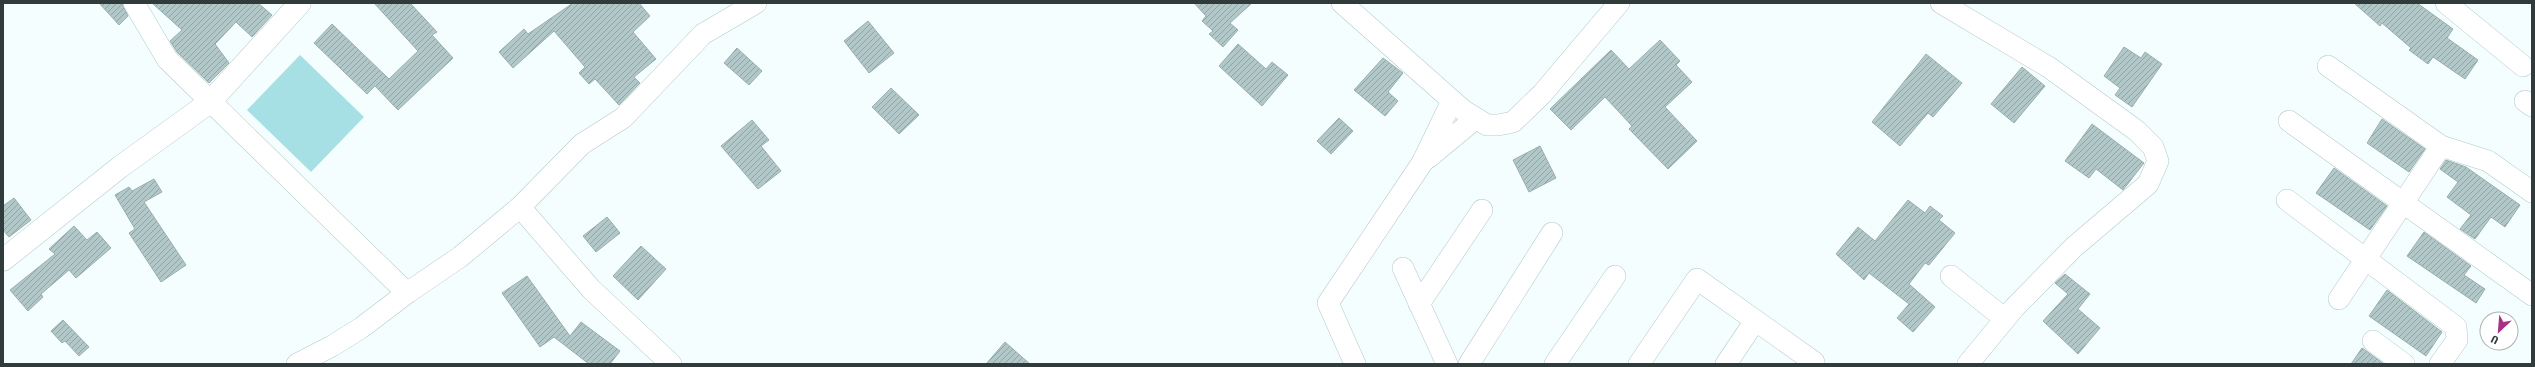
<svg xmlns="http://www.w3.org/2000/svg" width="2535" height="367" font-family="'Fira Sans Condensed',sans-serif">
<defs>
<pattern id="building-hatch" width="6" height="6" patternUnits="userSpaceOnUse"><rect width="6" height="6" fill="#b1c7c8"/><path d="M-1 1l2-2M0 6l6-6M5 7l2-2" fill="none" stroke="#91a3a4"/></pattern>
</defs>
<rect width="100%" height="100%" fill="#f5fefe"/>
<polygon fill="#a6e0e4" points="300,55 364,117 311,172 247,110"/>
<g fill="url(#building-hatch)" stroke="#9aafb0">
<polygon points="99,3 122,3 128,16 119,25"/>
<polygon points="152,3 258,3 272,15 252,37 236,22 215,44 229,63 209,83 177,52 170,41 182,30"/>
<polygon points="374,3 410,3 437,32 432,35 453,58 398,110 375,86 367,94 314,43 332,24 389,79 418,51"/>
<polygon points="573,3 639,3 650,16 633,32 656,59 634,77 640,83 619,105 595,79 589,84 579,73 585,67 554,31 513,68 499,52 524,29 528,34"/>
<polygon points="1194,3 1252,3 1230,23 1238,30 1223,47 1209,34 1213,31 1202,21 1206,16"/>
<polygon points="2354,3 2417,3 2453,29 2447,38 2478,60 2465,79 2433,57 2428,64 2409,50 2411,48 2382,23 2380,26"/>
<polygon points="868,21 894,53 869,73 844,41"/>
<polygon points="1660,40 1680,61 1676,65 1692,82 1665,107 1697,141 1668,169 1629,129 1632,126 1605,97 1571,130 1550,109 1611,50 1629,69"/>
<polygon points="1238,44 1266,69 1272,62 1288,75 1262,106 1219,66"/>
<polygon points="2124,47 2141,58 2145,52 2162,64 2132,107 2115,95 2120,88 2104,76"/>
<polygon points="737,48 762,71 749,85 724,63"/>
<polygon points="1926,54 1962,83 1933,117 1928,113 1900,146 1872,122"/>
<polygon points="1383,58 1403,73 1388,92 1398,101 1385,116 1354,90"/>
<polygon points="2022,67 2045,86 2014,123 1991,104"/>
<polygon points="891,88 919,115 899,134 872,107"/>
<polygon points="1339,118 1353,131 1331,154 1317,141"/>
<polygon points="2382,119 2425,149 2409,172 2367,143"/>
<polygon points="752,120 769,140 761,146 781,171 758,189 721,146"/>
<polygon points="2092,124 2144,163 2123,190 2096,169 2089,178 2065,161"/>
<polygon points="1540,146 1556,178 1529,192 1513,160"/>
<polygon points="2446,160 2466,167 2520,205 2505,227 2491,217 2475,239 2460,229 2471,215 2447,197 2458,182 2440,169"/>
<polygon points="2334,168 2387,206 2370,230 2316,193"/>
<polygon points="154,179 162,192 144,202 186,265 161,282 129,233 135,229 115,195 129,187 132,191"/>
<polygon points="14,198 31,220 9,237 3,230 3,206"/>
<polygon points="1908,200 1925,213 1930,206 1943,216 1939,220 1955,233 1929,265 1925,263 1909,284 1935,307 1913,332 1897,318 1909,304 1869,273 1864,280 1836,254 1858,227 1875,241"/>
<polygon points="607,217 620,233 596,252 583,236"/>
<polygon points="74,226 87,240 97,232 111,248 76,278 69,270 41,294 43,297 28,311 10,290 55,254 49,249"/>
<polygon points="2424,232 2471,266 2464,275 2485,289 2476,303 2407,256"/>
<polygon points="641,246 666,269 638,300 613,276"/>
<polygon points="2065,274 2090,294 2078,309 2100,328 2078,354 2043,321 2068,294 2055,283"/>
<polygon points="527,276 570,336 581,322 620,351 610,364 589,364 554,337 540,347 502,293"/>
<polygon points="2387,290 2442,332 2426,356 2369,316"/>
<polygon points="63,320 89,347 79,356 65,341 62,343 51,331"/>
<polygon points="1005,342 1030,364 986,364"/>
<polygon points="2362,348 2365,350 2384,364 2351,364"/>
</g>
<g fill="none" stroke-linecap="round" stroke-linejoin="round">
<defs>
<g id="minor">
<polyline points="134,3 167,59 407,293"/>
<polyline points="1342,3 1464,111 1487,125 1498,125 1513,122 1542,94 1619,3"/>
<polyline points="1941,3 2050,68 2137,131 2153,147 2158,161 2148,184 2074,247 2014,308 1968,364"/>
<polyline points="2446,3 2523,66"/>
<polyline points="2328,66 2441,146 2488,161 2532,192"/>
<polyline points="2525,101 2532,106"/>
<polyline points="2289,121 2532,295"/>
<polyline points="1428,158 1475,119"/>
<polyline points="2287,200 2456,327 2457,340 2440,364"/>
<polyline points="520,207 591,289 671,364"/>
<polyline points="1403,268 1447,364"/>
<polyline points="1951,276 2005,319"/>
<polyline points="2339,299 2441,146"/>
<polyline points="1419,304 1482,210"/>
<polyline points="2373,341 2404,364"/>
<polyline points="297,364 332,346 361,328 407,293 460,257 520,207 582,144 623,118 703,34 756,3"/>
<polyline points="1355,364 1328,303 1422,163 1452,101"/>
<polyline points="1469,364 1552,233"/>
<polyline points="1555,364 1615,276"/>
<polyline points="1639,364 1697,279 1814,362 1813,364"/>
<polyline points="1726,364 1755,321"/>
</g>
<polyline id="tertiary" points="3,260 120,167 210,102 300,3"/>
</defs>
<use href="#minor" stroke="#b3c9ca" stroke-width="22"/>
<use href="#tertiary" stroke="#b3c9ca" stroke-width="23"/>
<use href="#minor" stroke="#fff" stroke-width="21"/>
<use href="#tertiary" stroke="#fff" stroke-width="22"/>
</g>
<rect width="2535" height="367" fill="none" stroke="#323b3b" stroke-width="8"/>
<g transform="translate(2499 331) rotate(206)"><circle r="19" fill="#ffffff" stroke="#adb1b1"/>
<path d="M0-3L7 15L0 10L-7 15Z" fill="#a83087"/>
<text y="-6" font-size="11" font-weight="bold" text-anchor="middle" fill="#323b3b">U</text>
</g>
</svg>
